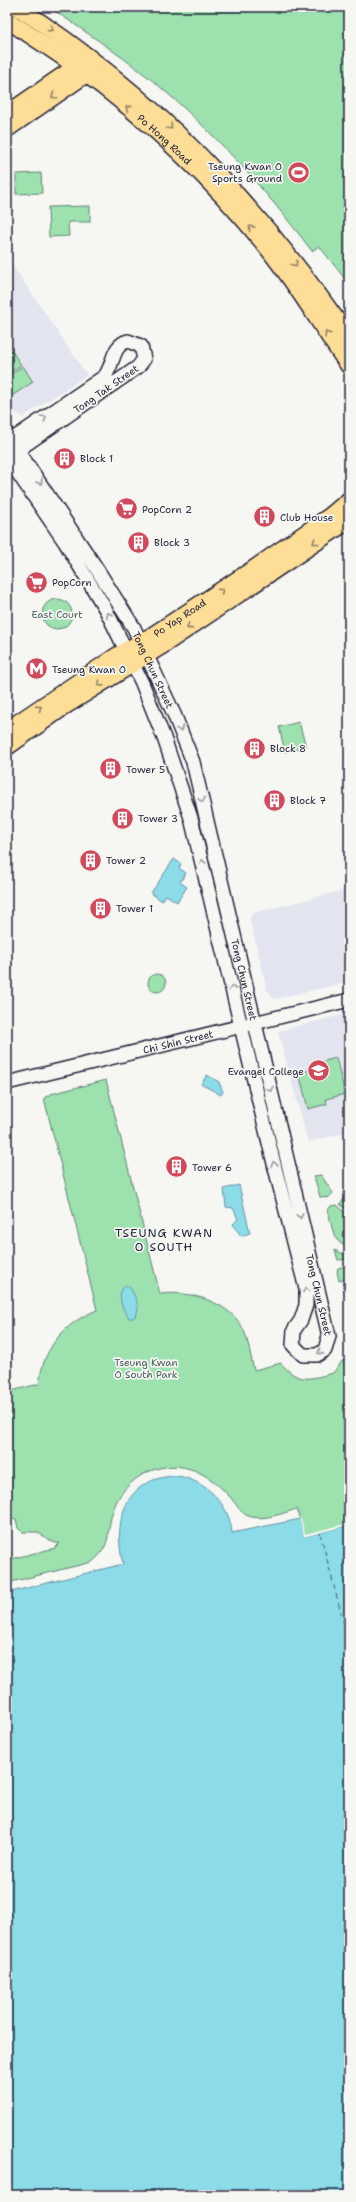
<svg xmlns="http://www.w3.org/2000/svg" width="356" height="2202" font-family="'Shantell Sans',sans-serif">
<rect width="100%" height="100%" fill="#f6f6f2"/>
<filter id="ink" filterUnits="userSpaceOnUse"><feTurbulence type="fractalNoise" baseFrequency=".025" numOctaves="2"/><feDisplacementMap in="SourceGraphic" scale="8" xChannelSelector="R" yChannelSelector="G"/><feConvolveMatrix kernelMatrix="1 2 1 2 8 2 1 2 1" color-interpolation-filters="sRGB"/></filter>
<g filter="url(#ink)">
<g fill="#e2e4f0">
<polygon points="7,257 87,375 23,417 7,409"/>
<polygon points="349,889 349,982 274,999 267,990 250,919 253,913"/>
<polygon points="349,1013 349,1132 308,1142 278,1031"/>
</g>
<g fill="#9ce1ae" stroke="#5f8274">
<path d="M49,7h300v277l-30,-38 -7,5c-48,-63 -102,-124 -164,-174 -32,-25 -65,-47 -99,-70z"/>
<polygon points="41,173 42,193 16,194 16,174"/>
<polygon points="90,206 90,222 68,222 69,236 49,237 48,207"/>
<polygon points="10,348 21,365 7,374 7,350"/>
<polygon points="23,366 33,382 7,399 7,376"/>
<circle cx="57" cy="614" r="15"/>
<polygon points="299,722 306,747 285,752 279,727"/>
<circle cx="157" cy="983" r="9"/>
<polygon points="336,1058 345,1094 326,1099 327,1104 308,1109 299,1073 318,1068 317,1063"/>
<path d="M106,1080l54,214c29,-4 73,8 85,39 4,12 6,25 9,37l27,-7c17,21 29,16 52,10l10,-13 6,26v139l-45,12 -7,-28c-14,4 -31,11 -45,8 -11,-2 -14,-11 -21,-19 -19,-21 -42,-37 -71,-30 -23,5 -42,23 -48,46 -6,21 0,32 -20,48l-85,21v-23l48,-12 5,-5h-5l-18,-11h-15l-4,-4 -2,-9 -6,1 -3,-14v-114l32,-8c4,-36 25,-61 58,-74l-53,-212 7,-4z"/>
<polygon points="321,1175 333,1193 328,1198 320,1197 314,1176"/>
<polygon points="347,1195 349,1197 349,1212 340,1204"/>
<path d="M337,1205l12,11v14l-3,1 3,16c-17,-3 -17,-22 -21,-37l3,-4z"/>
<polygon points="335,1250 349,1257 349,1259 338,1260"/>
<polygon points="349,1265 349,1278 339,1281 337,1271 338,1268"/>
<path d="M349,1283v21c-2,-8 -10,-14 0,-21z"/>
</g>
<g fill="#8cdbe9" stroke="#6291a3">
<polygon points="174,859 181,864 179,868 186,873 180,882 187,887 177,902 166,895 162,901 151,893"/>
<polygon points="207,1075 219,1082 223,1092 221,1095 201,1084"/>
<polygon points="239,1185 250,1233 241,1236 233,1224 238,1219 233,1208 226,1207 224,1189"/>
<path d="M125,1286l4,1c6,7 14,24 4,31h-4c-6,-8 -14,-24 -4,-32z"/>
<path d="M178,1476c28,5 52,28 54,57l68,-14 4,18 45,-12v670h-342v-602l116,-29c-11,-44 3,-88 55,-88z"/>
</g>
<polygon fill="#f6f6f2" points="299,1517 301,1519 305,1534 349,1523 349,1525 304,1537"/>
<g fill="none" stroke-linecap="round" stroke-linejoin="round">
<polyline stroke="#425a6f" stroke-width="1" stroke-dasharray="5 4" stroke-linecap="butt" points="320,1533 349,1643"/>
<defs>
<g id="minor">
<path id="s1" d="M7,434l88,132 39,62 40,86 19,48 136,574 -4,14 -8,5h-14l-10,-10 1,-15 7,-10 5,-15v-16l-31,-121 -84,-350 -27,-80 -22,-55 -36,-73 -41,-68 -58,-85"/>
<path d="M7,443l98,-67c9,-12 7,-31 23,-35l13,5 3,13 -6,8 -126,87"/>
<path id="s2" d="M7,1083l342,-83"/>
</g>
<g id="major">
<path d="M17,7c132,84 244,201 332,331"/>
<path id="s3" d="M7,20c23,15 48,31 70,47 70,51 135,112 189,179 31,38 55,80 83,120"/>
<polyline points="7,114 85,60"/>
<polyline points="7,129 95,68"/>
<path id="s4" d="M7,730l108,-73 38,-22 99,-65 78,-54 19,-16"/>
<polyline points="7,747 65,706 160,647 349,520"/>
</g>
</defs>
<use href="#minor" stroke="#22223b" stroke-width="16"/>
<use href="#major" stroke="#22223b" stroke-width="19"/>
<use href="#minor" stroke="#f6f6f2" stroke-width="13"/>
<use href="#major" stroke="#fedd96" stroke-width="16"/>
</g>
<defs><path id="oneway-chevron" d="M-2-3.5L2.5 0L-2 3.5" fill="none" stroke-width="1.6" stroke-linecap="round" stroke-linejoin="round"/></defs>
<g stroke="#908068">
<use href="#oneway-chevron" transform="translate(51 29) rotate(34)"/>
<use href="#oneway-chevron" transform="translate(54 96) rotate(145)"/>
<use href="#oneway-chevron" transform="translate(128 108) rotate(-140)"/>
<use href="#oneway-chevron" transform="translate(170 127) rotate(43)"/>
<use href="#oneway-chevron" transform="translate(251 228) rotate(-130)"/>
<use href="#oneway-chevron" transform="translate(295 264) rotate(53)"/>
<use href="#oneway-chevron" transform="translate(327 334) rotate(-123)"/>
<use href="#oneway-chevron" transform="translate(315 542) rotate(146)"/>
<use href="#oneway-chevron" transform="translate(221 591) rotate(-34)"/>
<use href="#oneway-chevron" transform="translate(189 627) rotate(146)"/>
<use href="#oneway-chevron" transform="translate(100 684) rotate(147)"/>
<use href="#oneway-chevron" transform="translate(39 708) rotate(-34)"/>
</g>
<g stroke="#9797a0">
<use href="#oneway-chevron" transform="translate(44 418) rotate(-35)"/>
<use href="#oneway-chevron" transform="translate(40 482) rotate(57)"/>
<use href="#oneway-chevron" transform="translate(109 615) rotate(-119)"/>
<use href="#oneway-chevron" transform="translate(180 729) rotate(69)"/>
<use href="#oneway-chevron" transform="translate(202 800) rotate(76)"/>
<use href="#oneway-chevron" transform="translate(202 862) rotate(-104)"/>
<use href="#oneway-chevron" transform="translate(232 988) rotate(-103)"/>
<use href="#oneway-chevron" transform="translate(270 1089) rotate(77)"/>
<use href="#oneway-chevron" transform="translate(274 1164) rotate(-104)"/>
<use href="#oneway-chevron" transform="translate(300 1216) rotate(77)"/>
<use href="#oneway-chevron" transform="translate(306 1290) rotate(-99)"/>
<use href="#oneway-chevron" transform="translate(320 1352) rotate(146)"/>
</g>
</g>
<defs>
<symbol id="stadium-disc" viewBox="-11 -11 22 22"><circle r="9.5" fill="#d1495b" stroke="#f6f6f2"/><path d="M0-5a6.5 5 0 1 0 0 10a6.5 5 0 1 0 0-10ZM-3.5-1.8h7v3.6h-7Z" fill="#fff"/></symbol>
<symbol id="building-disc" viewBox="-11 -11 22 22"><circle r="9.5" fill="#d1495b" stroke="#f6f6f2"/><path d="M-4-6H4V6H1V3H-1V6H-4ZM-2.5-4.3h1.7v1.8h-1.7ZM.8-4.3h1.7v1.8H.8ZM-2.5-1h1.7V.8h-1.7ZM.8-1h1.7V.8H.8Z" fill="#fff"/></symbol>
<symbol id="supermarket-disc" viewBox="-11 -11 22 22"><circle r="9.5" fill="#d1495b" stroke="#f6f6f2"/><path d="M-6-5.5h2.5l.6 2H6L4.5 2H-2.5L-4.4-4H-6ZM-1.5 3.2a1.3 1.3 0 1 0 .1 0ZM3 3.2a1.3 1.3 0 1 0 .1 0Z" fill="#fff"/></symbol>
<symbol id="metro-disc" viewBox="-11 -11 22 22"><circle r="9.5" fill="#d1495b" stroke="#f6f6f2"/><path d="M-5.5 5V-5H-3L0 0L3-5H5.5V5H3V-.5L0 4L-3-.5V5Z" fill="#fff"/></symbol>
<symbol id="school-disc" viewBox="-11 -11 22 22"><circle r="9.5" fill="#d1495b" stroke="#f6f6f2"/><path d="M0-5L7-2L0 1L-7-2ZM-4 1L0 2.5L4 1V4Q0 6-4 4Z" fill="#fff"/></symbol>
</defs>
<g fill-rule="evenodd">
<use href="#stadium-disc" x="286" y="160" width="25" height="25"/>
<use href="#building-disc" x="52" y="446" width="25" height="25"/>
<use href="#supermarket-disc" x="114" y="496" width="25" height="25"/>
<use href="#building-disc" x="252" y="504" width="25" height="25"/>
<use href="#building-disc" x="126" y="530" width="25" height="25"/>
<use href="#supermarket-disc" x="24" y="570" width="25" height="25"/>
<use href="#metro-disc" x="24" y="656" width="25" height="25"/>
<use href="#building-disc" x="242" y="736" width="25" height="25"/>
<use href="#building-disc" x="98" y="756" width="25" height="25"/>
<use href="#building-disc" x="262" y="788" width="25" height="25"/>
<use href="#building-disc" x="110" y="806" width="25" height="25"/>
<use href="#building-disc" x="78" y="848" width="25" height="25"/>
<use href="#building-disc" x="88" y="896" width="25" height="25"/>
<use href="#school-disc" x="306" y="1058" width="25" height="25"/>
<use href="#building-disc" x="164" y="1154" width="25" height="25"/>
</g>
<g text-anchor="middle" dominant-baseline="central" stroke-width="3.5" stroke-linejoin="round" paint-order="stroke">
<g font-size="10" fill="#22223b" stroke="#f6f6f2">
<text stroke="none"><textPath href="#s3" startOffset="198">Po Hong Road</textPath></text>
<text transform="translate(106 389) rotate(-35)">Tong Tak Street</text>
<text stroke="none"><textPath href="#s4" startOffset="206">Po Yap Road</textPath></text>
<text stroke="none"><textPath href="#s1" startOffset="278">Tong Chun Street</textPath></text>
<text stroke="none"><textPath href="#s1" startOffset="602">Tong Chun Street</textPath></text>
<text stroke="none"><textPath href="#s2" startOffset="176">Chi Shin Street</textPath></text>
<text stroke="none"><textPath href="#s1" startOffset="926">Tong Chun Street</textPath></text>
</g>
<g font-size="10" fill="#22223b" stroke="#f6f6f2" text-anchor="start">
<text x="282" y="166" text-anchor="end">Tseung Kwan O<tspan x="282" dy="12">Sports Ground</tspan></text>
<text x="80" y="458">Block 1</text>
<text x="142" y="509">PopCorn 2</text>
<text x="280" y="517">Club House</text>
<text x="154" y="542">Block 3</text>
<text x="52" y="582">PopCorn</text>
<text x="52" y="669">Tseung Kwan O</text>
<text x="270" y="748">Block 8</text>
<text x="126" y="769">Tower 5</text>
<text x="290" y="800">Block 7</text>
<text x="138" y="818">Tower 3</text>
<text x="106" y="860">Tower 2</text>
<text x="116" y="908">Tower 1</text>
<text x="304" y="1071" text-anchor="end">Evangel College</text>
<text x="192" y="1167">Tower 6</text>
</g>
<g font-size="10" fill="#475b5e" stroke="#f6f6f2">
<text x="57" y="614">East Court</text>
<text x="146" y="1362">Tseung Kwan<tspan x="146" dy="12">O South Park</tspan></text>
</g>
<g font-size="12" letter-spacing="1" fill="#22223b" stroke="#f6f6f2">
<text x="164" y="1233">TSEUNG KWAN<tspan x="164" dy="14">O SOUTH</tspan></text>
</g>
</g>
<rect width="356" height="2202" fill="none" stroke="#f6f6f2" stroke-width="24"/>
<rect x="12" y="12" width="332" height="2178" fill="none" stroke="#22223b" stroke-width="1.5" filter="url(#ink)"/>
</svg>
